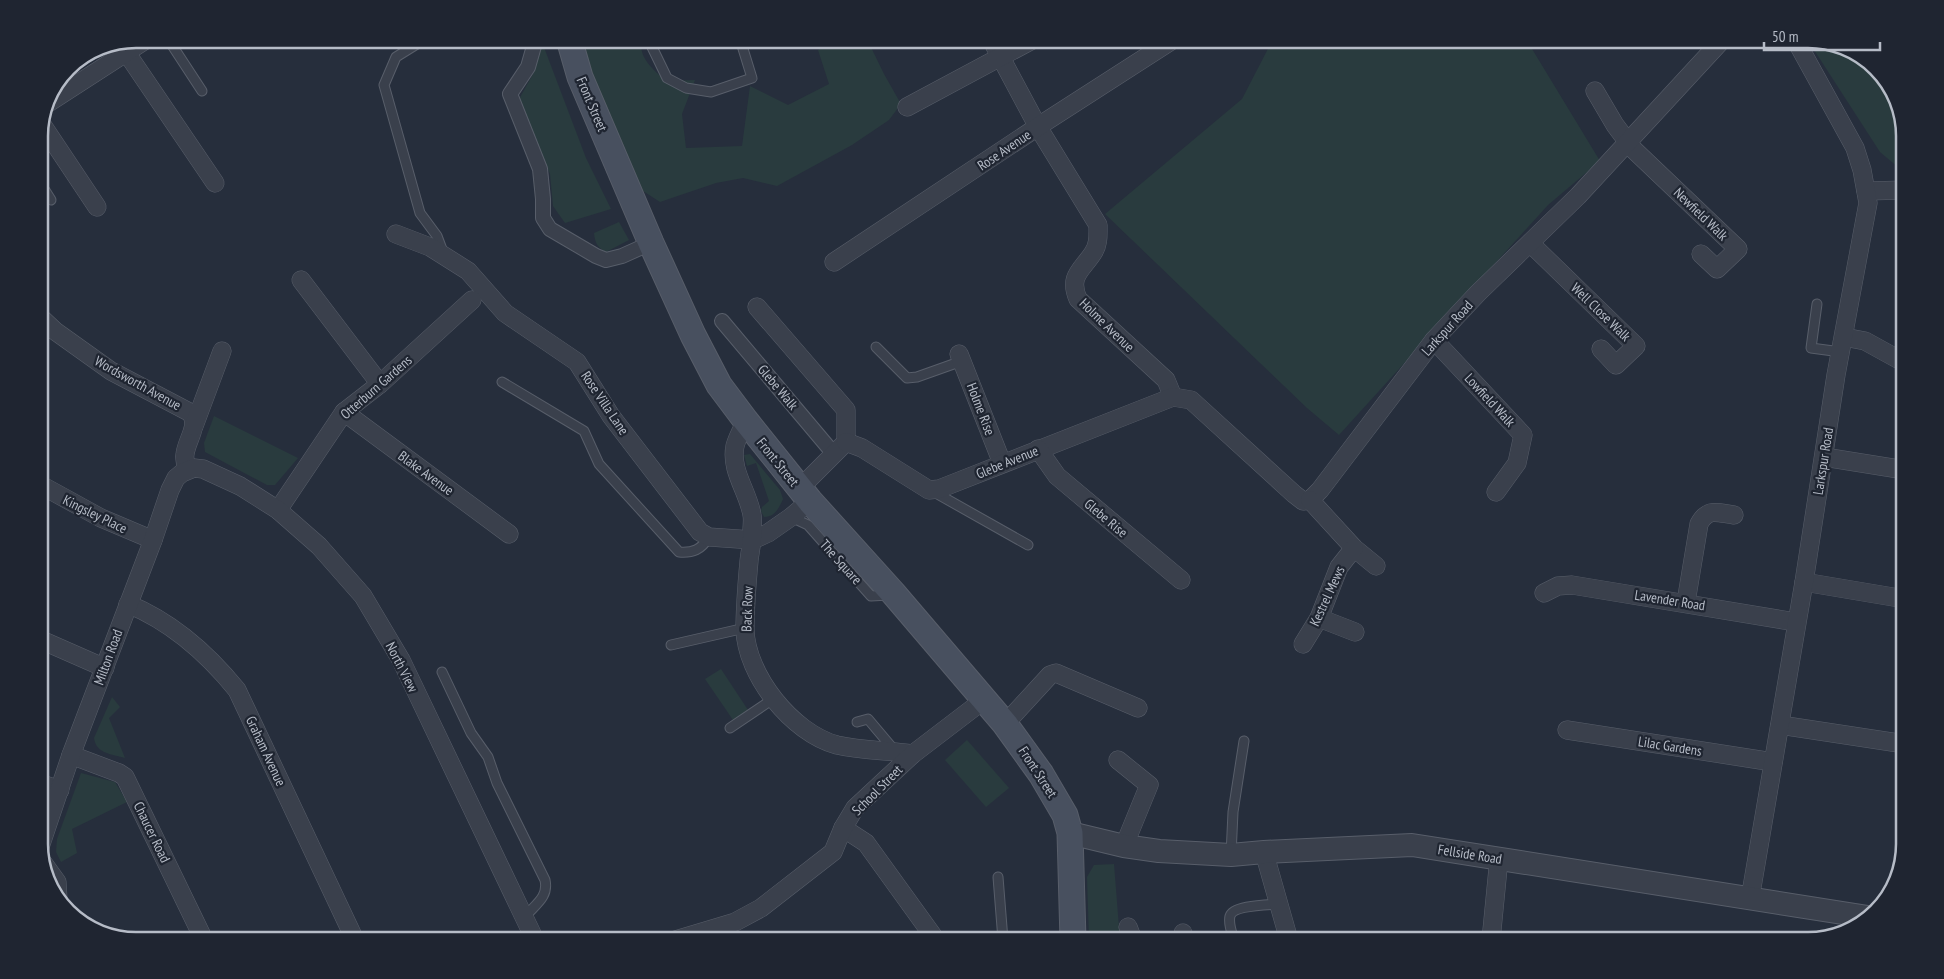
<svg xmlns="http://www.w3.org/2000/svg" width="1944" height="979" font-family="'PT Sans Narrow',sans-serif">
<rect width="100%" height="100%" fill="#262e3c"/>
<g fill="#293b3e">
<path d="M580,39h62c-5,18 12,31 24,42l29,-1 -13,34 4,34 56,-2 8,-60 38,19 41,-21 -11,-34 16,-11h33l17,35 17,30 -12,16 -37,25 -75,41 -34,-8 -27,5 -56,19 -20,-13 -57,-129z"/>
<polygon points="1273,39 1526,39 1600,161 1548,205 1339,435 1307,408 1105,214 1242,99"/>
<polygon points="1807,39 1851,49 1889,82 1905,130 1905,173 1880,152"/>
<polygon points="542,42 586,158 611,209 565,223 553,206 550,174 518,101 533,74"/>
<path d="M619,222l10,18 -23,12c-9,-4 -11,-10 -12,-19z"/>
<polygon points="214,416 298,458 275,485 267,485 205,452 204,443"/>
<path d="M750,454l30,36 3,9c-4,9 -8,18 -19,18l-3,-6 1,-4 7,-6 -13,-38 -9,3 -3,-11z"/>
<polygon points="721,669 748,710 733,720 705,679"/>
<path d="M112,697l8,10 -11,11 16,40c-13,-4 -29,-4 -31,-20z"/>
<polygon points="967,740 1009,788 986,807 945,760"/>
<polygon points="81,773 115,782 127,802 72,829 77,853 61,862 56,852 57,839"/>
<polygon points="1114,864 1119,927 1123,940 1089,940 1087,877 1094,865"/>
</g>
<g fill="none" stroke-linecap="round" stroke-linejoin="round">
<defs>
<g id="service">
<polyline points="168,39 202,91"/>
<polyline points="425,39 396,57 384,85 420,213 437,236 443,252"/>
<polyline points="653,39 652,47 667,78 686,88 711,92 752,78 740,39"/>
<polyline points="268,40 270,39"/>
<polyline points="39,181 51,200"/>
<polyline points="1817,304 1811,348 1841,352"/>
<polyline points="876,347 907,378 917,377 962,361"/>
<path d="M502,382l82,49 15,33 80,88c14,1 22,-2 30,-15"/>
<polyline points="934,492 1028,545"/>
<polyline points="791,517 808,525 871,596 889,595"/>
<polyline points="671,645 745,628"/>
<path d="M442,672l29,61 17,24 9,26 48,97c4,18 -11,25 -21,38"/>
<polyline points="857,722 868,719 895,751"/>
<polyline points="730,728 773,699"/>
<polyline points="1231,855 1233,812 1244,741"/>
<polyline points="998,877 1003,940"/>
<path d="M1234,940c-2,-7 -6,-16 -4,-24 3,-11 38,-11 49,-12"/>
</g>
<g id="pedestrian">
<polyline points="536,39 528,67 510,94 540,169 543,199 543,218 550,229 596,256 606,260 622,256 651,243"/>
<polyline points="722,321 834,454"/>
</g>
<g id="minor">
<path d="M991,39l47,88 60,98c0,10 1,19 -5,28 -11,17 -25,23 -15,46l88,81 7,17"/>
<polyline points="126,52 215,183"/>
<polyline points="1595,91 1615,125 1633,149 1738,249 1717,269 1701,254"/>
<polyline points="45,105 147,39"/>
<polyline points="907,107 1034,39"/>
<polyline points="41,123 97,207"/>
<polyline points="1866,191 1905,190"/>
<polyline points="396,234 430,247 468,271 505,313 577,362 611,416 700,532 709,537 753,540 768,533 791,517 810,501"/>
<polyline points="1530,243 1636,346 1616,365 1601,349"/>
<polyline points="834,262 1045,122 1174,39"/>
<polyline points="301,280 380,384"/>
<polyline points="757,307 846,410 846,442 800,488"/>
<path d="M39,316l16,15 56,40 80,42c8,14 -4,26 -6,41 -1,5 1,11 2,16"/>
<polyline points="1844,337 1865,341 1905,363"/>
<polyline points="1434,340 1523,435 1517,463 1496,492"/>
<polyline points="959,354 1002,463"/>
<polyline points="344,412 509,534"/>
<path d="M746,421c-4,8 -9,17 -11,25 -5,25 13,45 17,69 1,5 0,10 0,15 1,11 -2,20 -3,31 -2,22 -4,46 -4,68 1,46 47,104 92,116 25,6 50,5 76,9"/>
<polyline points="194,426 222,351"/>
<polyline points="846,442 862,448 929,490 939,489 1173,397 1191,400 1294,494 1303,501 1310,500"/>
<polyline points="1038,449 1057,476 1181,580"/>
<polyline points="1824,457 1905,470"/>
<polyline points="39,484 101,518 153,540"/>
<polyline points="1310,500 1320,490 1434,340 1478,293 1578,196 1723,39"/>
<polyline points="1310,500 1354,548 1376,566"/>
<polyline points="278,510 344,412 380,384 472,300"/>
<polyline points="1804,582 1905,599"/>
<polyline points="1544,593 1558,586 1572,585 1796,622"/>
<path d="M1686,602l13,-78c9,-17 19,-11 35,-9"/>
<path d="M128,604c44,18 79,49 109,86l118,250"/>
<polyline points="1319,618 1355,632"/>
<polyline points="39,639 105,668"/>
<polyline points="1303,644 1319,618 1339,567 1354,548"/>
<polyline points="1005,724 1050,675 1056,673 1138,708"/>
<polyline points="1780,725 1905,744"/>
<polyline points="1567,730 1773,762"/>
<polyline points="71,755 119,773 125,777 204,940"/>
<polyline points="1118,760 1149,785 1124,846"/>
<polyline points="39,783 60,790"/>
<polyline points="843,828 866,843 936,940"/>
<polyline points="39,850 71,755 153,540 170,490 176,478 182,473 194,468 203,469 240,486 278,510 319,546 363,596 401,660 535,940"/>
<polyline points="1264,852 1289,940"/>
<polyline points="44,864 57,882 58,900"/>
<polyline points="1750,899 1804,582 1836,375 1868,203 1862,170 1855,148 1795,39"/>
<polyline points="1128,927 1133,940"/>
<polyline points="1183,933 1185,940"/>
<polyline points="675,940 735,922 761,908 833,852 843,828 855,808 913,754 985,699"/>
<polyline points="1491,940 1499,858"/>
</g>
<polyline id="tertiary" points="1070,833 1124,846 1159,851 1231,855 1264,852 1412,845 1868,917"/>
<polyline id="secondary" points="569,39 580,77 651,243 693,335 719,385 746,421 810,501 894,594 1005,724 1041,774 1065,815 1070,833 1073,940"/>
</defs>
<use href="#service" stroke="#585e6a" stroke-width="11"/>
<use href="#pedestrian" stroke="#585e6a" stroke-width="16"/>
<use href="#minor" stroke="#585e6a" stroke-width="19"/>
<use href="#tertiary" stroke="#585e6a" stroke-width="24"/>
<use href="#secondary" stroke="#585e6a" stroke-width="27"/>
<use href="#service" stroke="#3a404c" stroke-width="9"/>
<use href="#pedestrian" stroke="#3a404c" stroke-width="14"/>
<use href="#minor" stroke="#3a404c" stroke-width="18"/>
<use href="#tertiary" stroke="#3a404c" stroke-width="22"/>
<use href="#secondary" stroke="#48505f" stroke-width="25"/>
</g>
<g text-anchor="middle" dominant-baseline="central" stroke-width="4.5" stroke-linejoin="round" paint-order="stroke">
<g font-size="14" fill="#b6bcc7" stroke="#1f2531">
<text transform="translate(592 104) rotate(67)">Front Street</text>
<text transform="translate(1004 150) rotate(-34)">Rose Avenue</text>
<text transform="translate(1701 214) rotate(44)">Newfield Walk</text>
<text transform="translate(1601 312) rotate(44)">Well Close Walk</text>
<text transform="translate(1107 325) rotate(44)">Holme Avenue</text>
<text transform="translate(1447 328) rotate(-48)">Larkspur Road</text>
<text transform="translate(138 383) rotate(29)">Wordsworth Avenue</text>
<text transform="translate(376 387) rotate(-41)">Otterburn Gardens</text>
<text transform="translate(778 387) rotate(50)">Glebe Walk</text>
<text transform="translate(1490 400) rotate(47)">Lowfield Walk</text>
<text transform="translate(605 403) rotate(56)">Rose Villa Lane</text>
<text transform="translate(981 409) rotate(69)">Holme Rise</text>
<text transform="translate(1823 461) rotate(-81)">Larkspur Road</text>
<text transform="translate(778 462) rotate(51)">Front Street</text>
<text transform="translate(1007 462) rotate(-22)">Glebe Avenue</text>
<text transform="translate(426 473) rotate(36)">Blake Avenue</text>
<text transform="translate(95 514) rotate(26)">Kingsley Place</text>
<text transform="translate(1106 518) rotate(40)">Glebe Rise</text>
<text transform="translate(841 562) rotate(48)">The Square</text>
<text transform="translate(1327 596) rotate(-65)">Kestrel Mews</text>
<text transform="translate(1670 600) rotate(9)">Lavender Road</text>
<text transform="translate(747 609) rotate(-88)">Back Row</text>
<text transform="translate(108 657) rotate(-70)">Milton Road</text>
<text transform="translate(402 667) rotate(63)">North View</text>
<text transform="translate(1670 746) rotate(9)">Lilac Gardens</text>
<text transform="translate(266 751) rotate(65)">Graham Avenue</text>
<text transform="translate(1038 772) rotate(57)">Front Street</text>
<text transform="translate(877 790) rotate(-45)">School Street</text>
<text transform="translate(152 832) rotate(64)">Chaucer Road</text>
<text transform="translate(1470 854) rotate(9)">Fellside Road</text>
</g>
</g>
<path d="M0 0H1944V979H0ZM136 48H1808A88 88 0 0 1 1896 136V844A88 88 0 0 1 1808 932H136A88 88 0 0 1 48 844V136A88 88 0 0 1 136 48Z" fill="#1f2531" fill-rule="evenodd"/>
<path fill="none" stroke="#b6bcc7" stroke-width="2.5" d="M136 48H1808A88 88 0 0 1 1896 136V844A88 88 0 0 1 1808 932H136A88 88 0 0 1 48 844V136A88 88 0 0 1 136 48Z"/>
<path d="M1764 42v8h116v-8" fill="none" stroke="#b6bcc7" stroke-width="2.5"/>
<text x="1772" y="42" font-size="15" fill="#b6bcc7" stroke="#1f2531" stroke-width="4" paint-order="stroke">50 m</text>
</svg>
